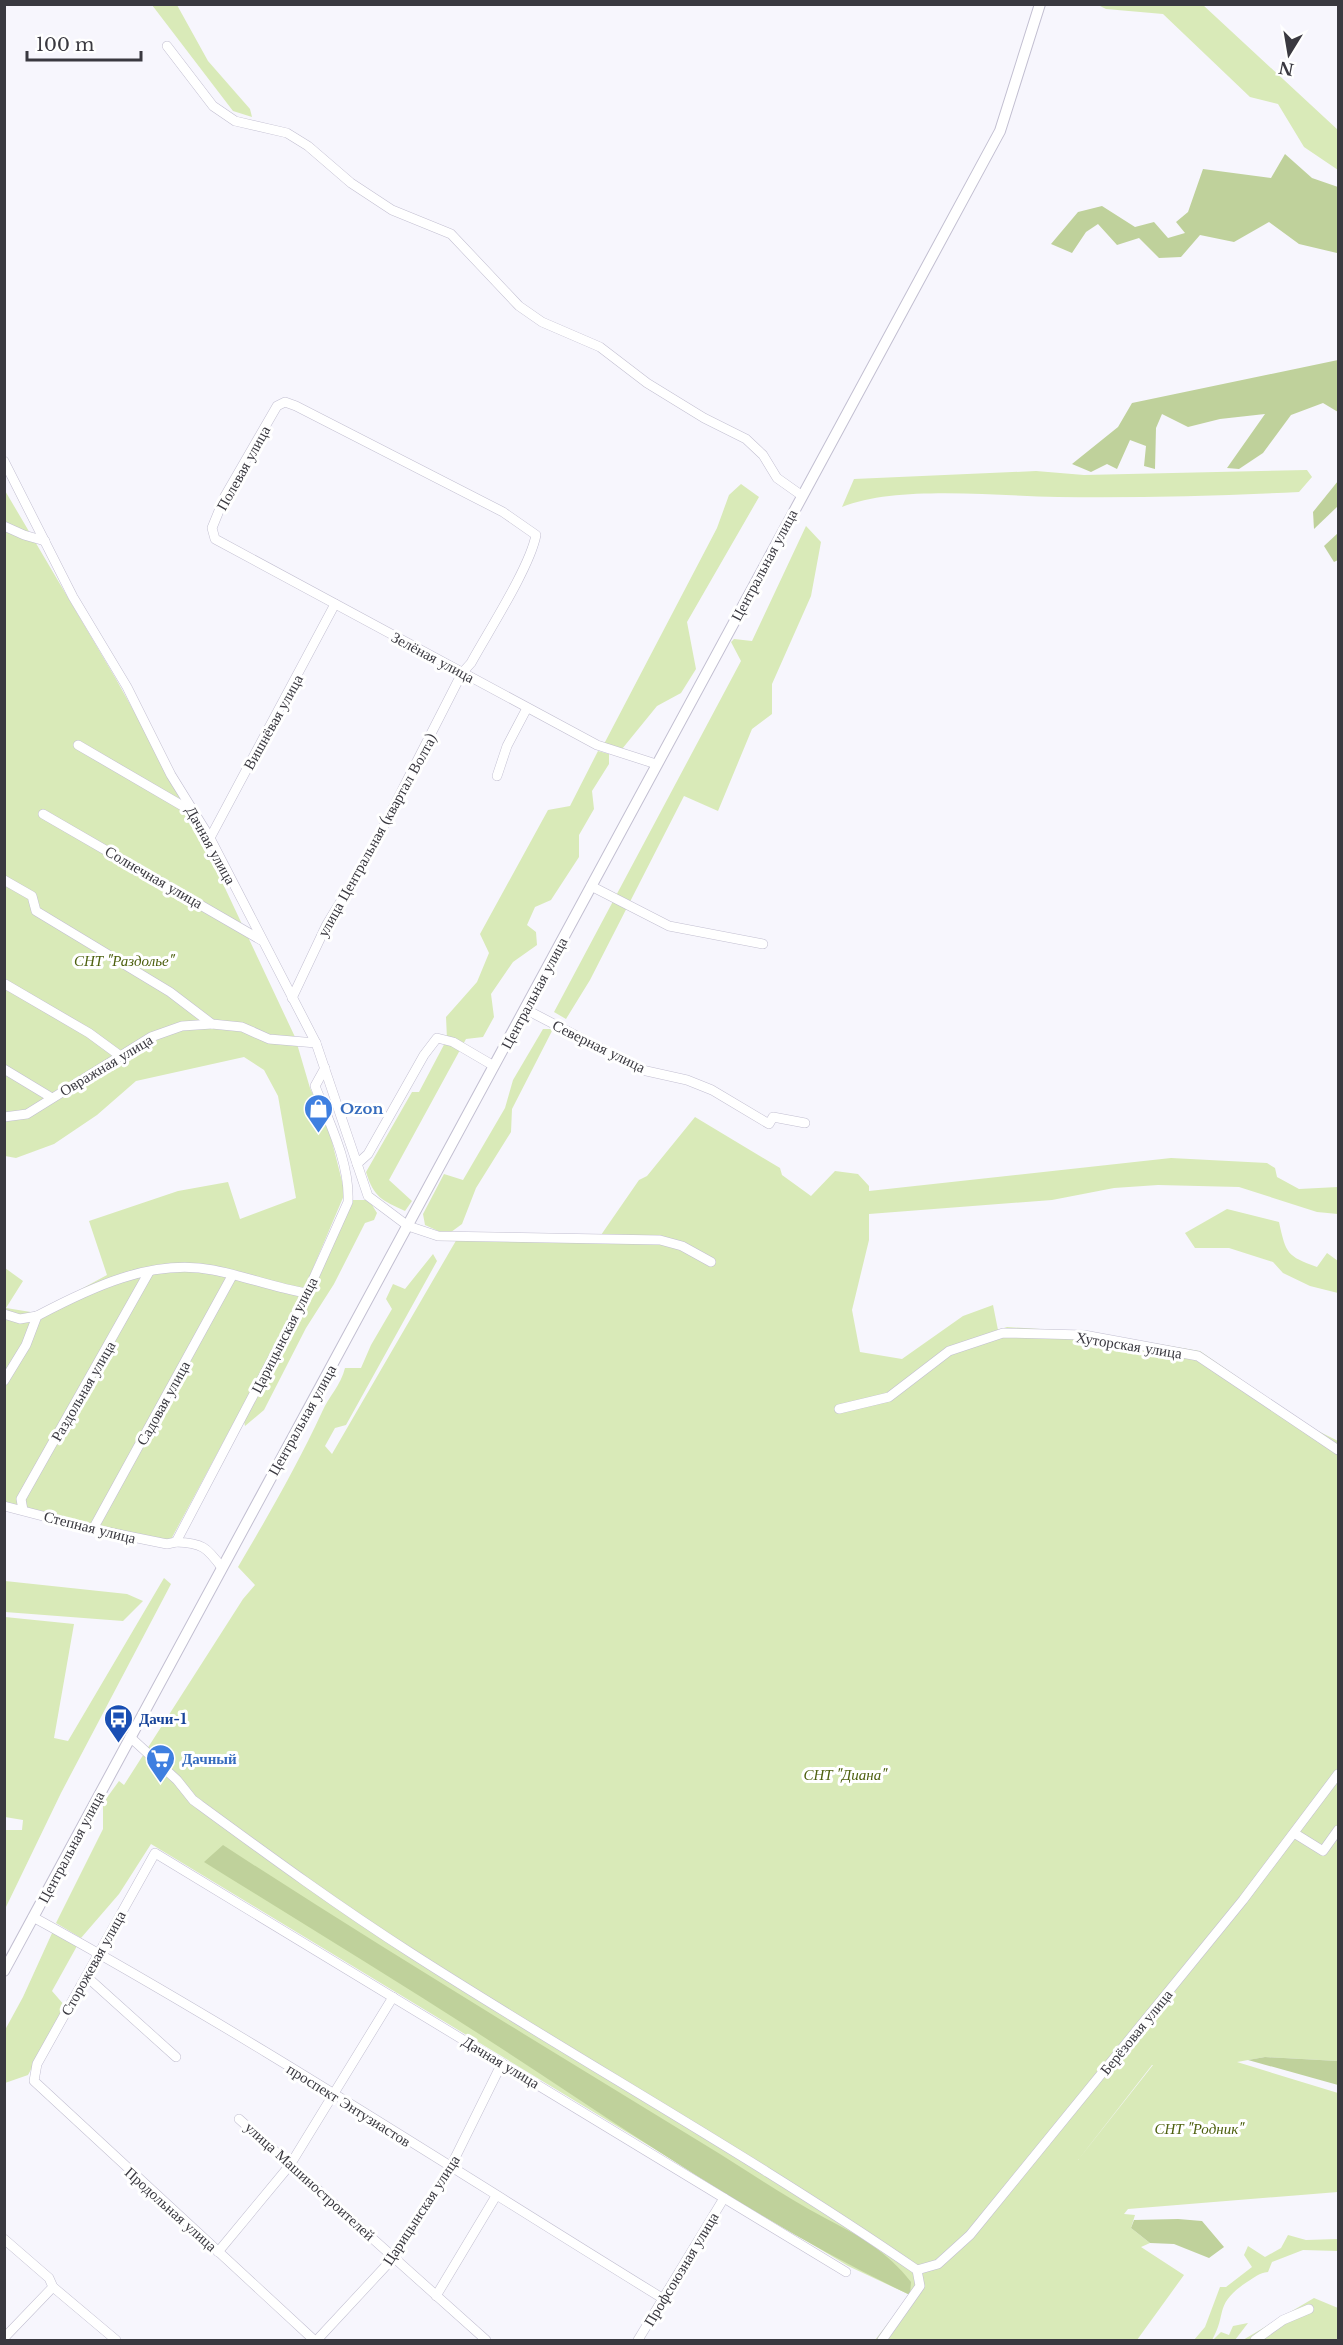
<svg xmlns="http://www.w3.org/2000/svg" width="1343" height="2345" font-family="'Libre Baskerville',serif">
<rect width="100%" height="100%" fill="#f7f6fd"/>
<g fill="#d9eab8" fill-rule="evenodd">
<polygon points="152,5 177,5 208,61 250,109 252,117 233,111"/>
<polygon points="1098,5 1203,5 1338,130 1338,170 1304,147 1278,104 1250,97 1163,14 1106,9"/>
<path d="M1307,470l5,7 -13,15c-80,4 -160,6 -241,5 -61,-1 -161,-12 -216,10l12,-28 182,-8 48,4z"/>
<polygon points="741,484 759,497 687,622 696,669 681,693 657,706 622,749 604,744 717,528 729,495"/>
<polygon points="4,489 116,679 185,803 295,1037 310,1088 328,1126 345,1193 299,1301 168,1545 5,1503 5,1268 23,1281 6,1308 37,1313 107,1275 89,1221 178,1191 228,1182 240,1219 296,1198 278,1096 264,1070 244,1057 136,1081 97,1115 54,1144 16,1158 5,1156"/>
<polygon points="806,526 821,542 811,596 772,684 772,714 752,729 718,811 684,796 590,980 566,1019 554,1012 741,661 731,642 734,639 752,641"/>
<path d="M598,751l11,3v10l-17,27 2,18 -15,26v22l-28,43 -16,7 -8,18 9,7 1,13 -24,17 -22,32 3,23 -11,20 -17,2 -77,141 23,21 -7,10c-23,-11 -31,-13 -39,-39l46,-80h7l28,-53 -1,-22 31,-35 12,-29 -9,-19 68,-124 22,-4z"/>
<polygon points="543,1029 553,1029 512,1109 511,1132 476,1188 462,1224 447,1235 425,1225 423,1214 444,1174 463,1180 505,1108 513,1080"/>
<path d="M695,1117l85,51 2,7 29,21 24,-25 23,3 11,12v5l302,-33 96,5 8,5 2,9 22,12 39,-2v27l-21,-2 -78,-25 -81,-2 -44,3 -62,12 -183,14v26l-17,70 8,42 42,7 61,-43 30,-11 5,25 9,-3 81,5 112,19 110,76 28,14v620l-73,-4 -28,5 101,31v99l-210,17 -4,5 11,1 -4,13 19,15 -9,4 43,28 -47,65h-262l35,-45 -62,-29 -697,-422 -32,50 -38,44 -25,-15 47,-94v-26l16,-22 5,4 119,-186 12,-14 -17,-18c30,-51 59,-101 84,-155 7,-16 19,-27 23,-44h16l10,-23 21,-36 -6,-10 7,-15 12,5 28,-35 4,7 -91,164 -11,3 -10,18 7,8 129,-222 140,3 38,-55 8,-4zM1152,2065h1l-75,95z"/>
<polygon points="352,1200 369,1200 377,1213 374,1220 365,1223 334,1284 306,1328 264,1410 245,1426 243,1417"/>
<path d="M1227,1209l52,13c7,32 8,34 38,45l10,-14 11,8v32l-28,-7 -27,-13 -10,-11 -44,-14h-34l-10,-15z"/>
<polygon points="164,1578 171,1584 61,1793 5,1909 5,1830 22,1830 23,1820 5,1817 5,1617 74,1624 54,1738 68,1741"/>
<polygon points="5,1581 127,1594 143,1601 123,1621 5,1612"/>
<polygon points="53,1931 77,1946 52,1991 65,2006 28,2075 5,2083 5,2030 23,1997"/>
<path d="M1288,2235l18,5 32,-1v12l-35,-1 -31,12 -4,10c-9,1 -13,5 -21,10 -34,23 -19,30 -35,58h-18l11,-13 15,-40h6l26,-20 -8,-12 4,-9 17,11 16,-9z"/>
<polygon points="1314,2298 1338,2308 1338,2340 1243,2340"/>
<polygon points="1248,2323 1235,2340 1213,2340 1221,2332 1229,2335 1233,2326"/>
</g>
<g fill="#bfd19b">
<polygon points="1285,154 1312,178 1338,187 1338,258 1337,253 1299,244 1269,222 1234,242 1200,235 1181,257 1159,258 1139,238 1117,245 1098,224 1086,232 1072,253 1051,244 1078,212 1102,206 1135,227 1154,222 1168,238 1185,233 1176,222 1188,212 1203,169 1271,178"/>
<polygon points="1338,360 1338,412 1323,403 1291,415 1263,453 1239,469 1227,468 1265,414 1220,419 1188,427 1162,414 1156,428 1155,469 1144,466 1146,446 1130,440 1117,469 1107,464 1091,472 1072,464 1118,427 1132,403"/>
<polygon points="1338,481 1338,506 1314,529 1313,512"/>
<polygon points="1338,533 1338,560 1334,562 1324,546"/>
<path d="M223,1845c164,107 331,207 497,309 35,22 69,45 105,64 33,17 63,34 86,64l-1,13c-141,-67 -272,-157 -403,-243 -100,-65 -202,-127 -303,-190z"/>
<polygon points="1265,2057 1338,2061 1338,2085 1248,2060"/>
<polygon points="1178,2219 1202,2221 1224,2247 1209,2258 1174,2244 1150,2243 1131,2228 1134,2220"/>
</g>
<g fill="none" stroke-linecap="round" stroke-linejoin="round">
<defs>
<g id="minor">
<polyline points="167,46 213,106 235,121 287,133 308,146 351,183 392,210 451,234 519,306 542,322 600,347 647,383 704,418 746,439 763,455 777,478 801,495"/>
<polyline points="4,461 73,597 127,687 171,775 210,838 316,1043 368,1196 408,1226 438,1236 660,1240 682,1246 711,1262"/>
<polyline points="4,526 24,535 45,541"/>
<polyline points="78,745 193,812"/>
<polyline points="497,776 507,746 527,708"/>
<polyline points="43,814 261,940"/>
<polyline points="210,838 335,604"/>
<polyline points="4,880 32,896 36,911 170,992 212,1024 242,1027 269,1039 316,1043"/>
<polyline points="591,886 669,926 763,944"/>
<polyline points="5,984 89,1033 119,1055"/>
<path d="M292,998l35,-74 42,-69 93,-182 9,-10c17,-31 59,-96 65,-128l-33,-23 -207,-106 -11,-4 -8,4 -52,90 -13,32 3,11 382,206 59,19"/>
<polyline points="525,1009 642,1070 687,1080 712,1090 769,1124 773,1117 805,1123"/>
<polyline points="4,1069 52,1098"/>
<polyline points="4,1117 27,1114 151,1037 182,1026 212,1024"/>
<polyline points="357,1164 368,1154 424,1055 437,1038 453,1042 494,1066"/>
<polyline points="4,1314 20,1319 37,1316"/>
<path d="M4,1381l22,-36 11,-29c53,-28 115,-58 176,-46 32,6 62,18 94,23"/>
<polyline points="839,1409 889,1397 949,1351 1003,1333 1084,1335 1198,1356 1338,1450"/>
<polyline points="4,1506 93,1529 167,1544 176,1542"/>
<polyline points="23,1510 21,1499 149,1272"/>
<polyline points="93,1529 232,1276"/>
<path d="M222,1568c-15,-21 -20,-25 -46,-26l131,-249 41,-91c2,-39 -19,-80 -33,-116l10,-18"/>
<path d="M130,1737l47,43 16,20c71,52 143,105 218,153 168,108 342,204 506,317l3,16 -38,54"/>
<polyline points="1294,1833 1323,1851 1338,1830"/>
<path d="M33,1917c215,118 421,253 629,381"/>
<polyline points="86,1976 176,2057"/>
<polyline points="239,2119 486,2340"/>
<polyline points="4,2239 49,2278 53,2287 116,2340"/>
<polyline points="218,2252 290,2165 393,1997"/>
<polyline points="917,2270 938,2264 970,2235 1243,1900 1338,1774"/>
<polyline points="436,2296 496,2196"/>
<polyline points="4,2338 53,2287"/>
<polyline points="314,2340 34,2081 37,2064 155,1853 846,2272"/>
<polyline points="317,2340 395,2256 450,2168 502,2063"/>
<polyline points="638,2340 724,2198"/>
<polyline points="1255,2340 1283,2320 1309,2309"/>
</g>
<polyline id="tertiary" points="4,1971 1000,131 1040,4"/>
</defs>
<use href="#minor" stroke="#c2bfd1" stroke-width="10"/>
<use href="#tertiary" stroke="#c2bfd1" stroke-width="12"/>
<use href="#minor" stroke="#fff" stroke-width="9"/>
<use href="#tertiary" stroke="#fff" stroke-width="10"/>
</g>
<defs>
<symbol id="shop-pin" viewBox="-11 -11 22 30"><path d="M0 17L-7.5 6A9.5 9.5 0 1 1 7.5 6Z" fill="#3f7fe0" stroke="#fff"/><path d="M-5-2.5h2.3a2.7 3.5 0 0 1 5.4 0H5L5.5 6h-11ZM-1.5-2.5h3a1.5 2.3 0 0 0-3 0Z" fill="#fff"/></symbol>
<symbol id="bus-pin" viewBox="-11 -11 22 30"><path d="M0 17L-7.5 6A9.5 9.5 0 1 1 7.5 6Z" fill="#1a4fb4" stroke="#fff"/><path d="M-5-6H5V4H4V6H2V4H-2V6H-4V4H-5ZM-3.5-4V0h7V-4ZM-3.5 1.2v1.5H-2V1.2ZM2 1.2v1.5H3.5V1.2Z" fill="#fff"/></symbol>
<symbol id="supermarket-pin" viewBox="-11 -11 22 30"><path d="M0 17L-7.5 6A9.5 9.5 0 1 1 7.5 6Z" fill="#3f7fe0" stroke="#fff"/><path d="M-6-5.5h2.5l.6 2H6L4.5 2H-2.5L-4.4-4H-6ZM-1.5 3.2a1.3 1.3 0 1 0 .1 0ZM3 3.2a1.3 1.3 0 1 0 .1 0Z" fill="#fff"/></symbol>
</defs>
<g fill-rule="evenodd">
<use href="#shop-pin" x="302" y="1092" width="33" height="45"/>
<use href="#bus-pin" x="102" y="1702" width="33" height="45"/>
<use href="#supermarket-pin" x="144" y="1742" width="33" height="45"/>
</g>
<g text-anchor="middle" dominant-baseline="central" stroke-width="6" stroke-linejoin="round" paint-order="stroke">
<g font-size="15" fill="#3a3940" stroke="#fff">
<text transform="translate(243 468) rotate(-61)">Полевая улица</text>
<text transform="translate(764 565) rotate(-62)">Центральная улица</text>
<text transform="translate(433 657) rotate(28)">Зелёная улица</text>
<text transform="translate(273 722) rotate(-61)">Вишнёвая улица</text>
<text transform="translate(377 835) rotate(-61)">улица Центральная (квартал Волта)</text>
<text transform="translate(211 845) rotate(61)">Дачная улица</text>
<text transform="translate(154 877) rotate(30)">Солнечная улица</text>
<text transform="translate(534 993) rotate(-62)">Центральная улица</text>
<text transform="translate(599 1046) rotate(26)">Северная улица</text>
<text transform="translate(106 1065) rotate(-31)">Овражная улица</text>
<text transform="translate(284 1335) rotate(-63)">Царицынская улица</text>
<text transform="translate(1129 1345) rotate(9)">Хуторская улица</text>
<text transform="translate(83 1391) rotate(-60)">Раздольная улица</text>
<text transform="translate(163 1403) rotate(-61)">Садовая улица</text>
<text transform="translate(302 1420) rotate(-61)">Центральная улица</text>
<text transform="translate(90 1527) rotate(14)">Степная улица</text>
<text transform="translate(71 1847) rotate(-62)">Центральная улица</text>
<text transform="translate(93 1963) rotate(-61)">Сторожевая улица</text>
<text transform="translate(1136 2032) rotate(-51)">Берёзовая улица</text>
<text transform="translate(501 2062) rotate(31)">Дачная улица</text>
<text transform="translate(349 2105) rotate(32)">проспект Энтузиастов</text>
<text transform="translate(310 2181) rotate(42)">улица Машиностроителей</text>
<text transform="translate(171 2209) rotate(42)">Продольная улица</text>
<text transform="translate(421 2210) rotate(-57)">Царицынская улица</text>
<text transform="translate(681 2269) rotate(-59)">Профсоюзная улица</text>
</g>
<g font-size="15" font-style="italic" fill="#4d600e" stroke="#fff">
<text x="124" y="960">СНТ "Раздолье"</text>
<text x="845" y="1774">СНТ "Диана"</text>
<text x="1199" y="2128">СНТ "Родник"</text>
</g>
<g font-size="15" font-weight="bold" fill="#366cbe" stroke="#fff" text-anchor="start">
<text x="340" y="1108">Ozon</text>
<text x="182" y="1758">Дачный</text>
</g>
<g font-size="15" font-weight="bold" fill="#164399" stroke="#fff" text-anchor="start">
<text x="139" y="1718">Дачи-1</text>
</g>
</g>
<rect width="1343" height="2345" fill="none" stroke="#3a3940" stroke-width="12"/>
<g transform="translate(1289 54) rotate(191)" stroke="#ffffff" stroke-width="4.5" paint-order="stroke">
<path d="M0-4.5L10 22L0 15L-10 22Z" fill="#3a3940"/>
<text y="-9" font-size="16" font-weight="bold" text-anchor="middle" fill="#3a3940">N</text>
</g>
<path d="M27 51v9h114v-9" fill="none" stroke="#3a3940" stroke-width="3"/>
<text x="36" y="51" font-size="18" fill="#3a3940" stroke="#ffffff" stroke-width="4.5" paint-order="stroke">100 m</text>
</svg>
